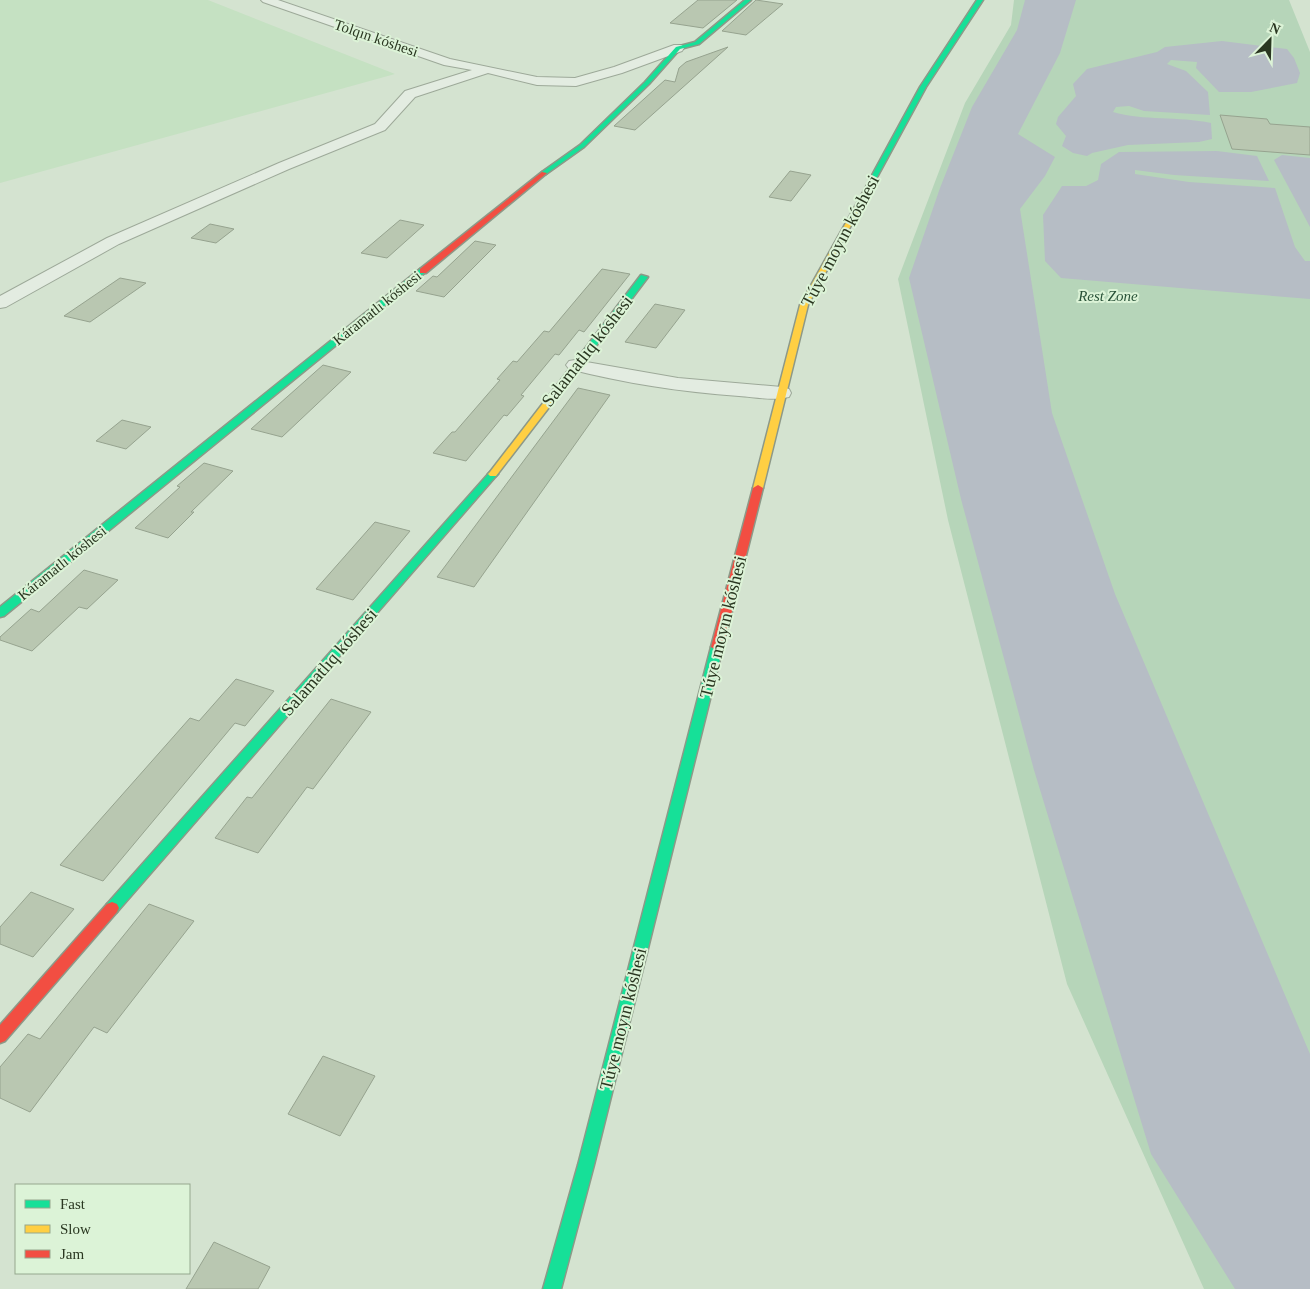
<svg xmlns="http://www.w3.org/2000/svg" width="1310" height="1289" font-family="'Times New Roman',serif">
<rect width="100%" height="100%" fill="#d4e3d0"/>
<polygon fill="#c5e1c2" points="0,0 208,0 395,74 0,183"/>
<polygon fill="#b6d5b9" points="1014,0 1289,0 1310,52 1310,1289 1204,1289 1067,984 948,520 898,279 965,103 1011,25"/>
<g fill="#b6bdc5">
<polygon points="1025,0 1076,0 1060,53 1018,134 1055,157 1045,176 1020,209 1052,413 1115,594 1310,1054 1310,1289 1235,1289 1151,1154 1034,770 961,499 909,278 940,188 972,107 1017,30"/>
<path d="M1222,41l65,8 7,9 6,15 -3,10 -46,9h-32l-23,-24 1,-6 -26,-2 -4,4 19,7 22,21 2,23 -66,-4 -15,-5 -13,1 -3,5c30,9 66,4 98,11l1,16 -13,3 -71,3 -36,8 -5,3 -14,-3 -11,-7 4,-10 -10,-12 2,-7 18,-21 -3,-12 14,-15 70,-17 8,-5z"/>
<polygon points="1217,151 1257,156 1269,181 1174,175 1135,170 1135,174 1189,182 1275,188 1295,247 1305,261 1310,261 1310,299 1061,278 1045,261 1043,215 1062,186 1086,186 1098,180 1101,164 1119,152"/>
<polygon points="1282,155 1310,158 1310,227 1274,160"/>
</g>
<g fill="#b9c7b1" stroke="#96a38f">
<polygon points="698,0 737,0 703,28 670,23"/>
<polygon points="756,0 783,4 746,35 722,31"/>
<polygon points="728,47 635,130 614,126 665,80 675,82 679,68 686,62"/>
<polygon points="1220,115 1267,119 1270,124 1310,127 1310,155 1232,149"/>
<polygon points="790,171 811,175 791,201 769,197"/>
<polygon points="400,220 424,225 387,258 361,253"/>
<polygon points="210,224 234,229 216,243 191,238"/>
<polygon points="475,241 496,245 444,297 416,291 433,276 437,277"/>
<polygon points="602,269 630,274 584,332 579,330 559,355 555,354 521,395 524,396 507,416 504,415 466,461 433,453 452,432 455,432 500,380 497,379 513,361 517,362 544,331 549,332"/>
<polygon points="120,278 146,283 90,322 64,316"/>
<polygon points="655,304 685,310 656,348 625,342"/>
<polygon points="323,365 351,372 282,437 251,429"/>
<polygon points="578,388 610,395 474,587 437,577"/>
<polygon points="122,420 151,427 126,449 96,441"/>
<polygon points="204,463 233,471 191,512 194,512 168,538 135,528 180,487 177,486"/>
<polygon points="375,522 410,531 353,600 316,589"/>
<polygon points="84,570 118,580 87,609 79,607 32,651 0,640 0,637 31,609 39,612"/>
<polygon points="236,679 274,691 245,726 235,723 103,881 60,865 190,718 199,721"/>
<polygon points="331,699 371,712 313,789 307,787 258,853 215,838 247,797 252,798"/>
<polygon points="31,892 74,909 33,957 0,944 0,927"/>
<polygon points="149,904 194,921 107,1033 94,1027 30,1112 0,1098 0,1067 28,1034 40,1039"/>
<polygon points="323,1056 375,1076 340,1136 288,1114"/>
<polygon points="214,1242 270,1267 258,1289 186,1289"/>
</g>
<g fill="none" stroke-linecap="round" stroke-linejoin="round">
<defs>
<g id="street">
<polygon points="261,0 278,0 450,59 537,77 575,78 614,67 674,45 682,45 684,48 682,51 622,73 576,86 537,85 488,73 415,97 385,130 289,169 119,244 6,307 0,308 0,296 107,238 279,163 375,124 405,91 472,70 444,65 263,2"/>
<path d="M575,360l103,18 104,9 7,2 2,4 -2,4c-16,4 -34,0 -50,-1 -57,-4 -115,-13 -170,-27l-3,-4 3,-4z"/>
</g>
<g id="fast">
<polygon points="745,0 751,0 699,44 680,49 649,84 584,147 546,174 542,174 542,172 580,145 645,82 676,47 695,42"/>
<polygon points="977,0 983,0 926,87 876,179 871,180 870,179 920,87"/>
<polygon points="420,269 427,271 4,616 0,617 0,607"/>
<polygon points="641,275 648,277 590,354 584,354 584,350"/>
<polygon points="493,471 498,474 496,476 117,912 112,914 107,912 105,908 107,904 490,472"/>
<polygon points="717,643 723,647 594,1165 561,1289 543,1289 578,1165 711,647"/>
</g>
<g id="slow">
<polygon points="871,178 876,179 808,305 763,488 758,491 755,490 753,488 800,305"/>
<polygon points="587,349 591,352 590,354 496,476 490,476 488,474 490,472 584,350"/>
</g>
<g id="jam">
<polygon points="542,172 547,173 426,273 420,273 420,269"/>
<polygon points="758,485 763,488 723,647 717,651 711,647 753,488"/>
<polygon points="112,902 117,904 119,908 117,912 5,1041 0,1043 0,1025 107,904"/>
</g>
</defs>
<use href="#street" stroke="#9da999" stroke-width="2"/>
<use href="#fast" stroke="#8d9988" stroke-width="3"/>
<use href="#slow" stroke="#8d9988" stroke-width="3"/>
<use href="#jam" stroke="#8d9988" stroke-width="3"/>
<use href="#street" fill="#e3ece1" fill-rule="evenodd"/>
<use href="#fast" fill="#16e098" fill-rule="evenodd"/>
<use href="#slow" fill="#ffcf43" fill-rule="evenodd"/>
<use href="#jam" fill="#f24e42" fill-rule="evenodd"/>
</g>
<g text-anchor="middle" dominant-baseline="central" stroke-width="4" stroke-linejoin="round" paint-order="stroke">
<g font-size="15" fill="#2a3721" stroke="#dcf3d7">
<text transform="translate(376 38) rotate(19)">Tolqın kóshesi</text>
<text transform="translate(377 308) rotate(-39)">Káramatlı kóshesi</text>
<text transform="translate(62 563) rotate(-39)">Káramatlı kóshesi</text>
</g>
<g font-size="15" font-style="italic" fill="#295238" stroke="#dcf3d7">
<text x="1108" y="296">Rest Zone</text>
</g>
<g font-size="18" fill="#2a3721" stroke="#dcf3d7">
<text transform="translate(840 241) rotate(-62)">Túye moyın kóshesi</text>
<text transform="translate(587 351) rotate(-52)">Salamatlıq kóshesi</text>
<text transform="translate(723 627) rotate(-76)">Túye moyın kóshesi</text>
<text transform="translate(329 662) rotate(-49)">Salamatlıq kóshesi</text>
<text transform="translate(623 1019) rotate(-76)">Túye moyın kóshesi</text>
</g>
</g>
<rect x="15" y="1184" width="175" height="90" fill="#dcf3d7" stroke="#95a88e"/>
<rect x="25" y="1200" width="25" height="8" fill="#16e098" stroke="#95a88e"/>
<text x="60" y="1209" font-size="15" fill="#2a3721">Fast</text>
<rect x="25" y="1225" width="25" height="8" fill="#ffcf43" stroke="#95a88e"/>
<text x="60" y="1234" font-size="15" fill="#2a3721">Slow</text>
<rect x="25" y="1250" width="25" height="8" fill="#f24e42" stroke="#95a88e"/>
<text x="60" y="1259" font-size="15" fill="#2a3721">Jam</text>
<g transform="translate(1270 40) rotate(23)" stroke="#dcf3d7" stroke-width="4" paint-order="stroke">
<path d="M0-4L9 19L0 12L-9 19Z" fill="#2a3721"/>
<text y="-8" font-size="14" font-weight="bold" text-anchor="middle" fill="#2a3721">N</text>
</g>
</svg>
